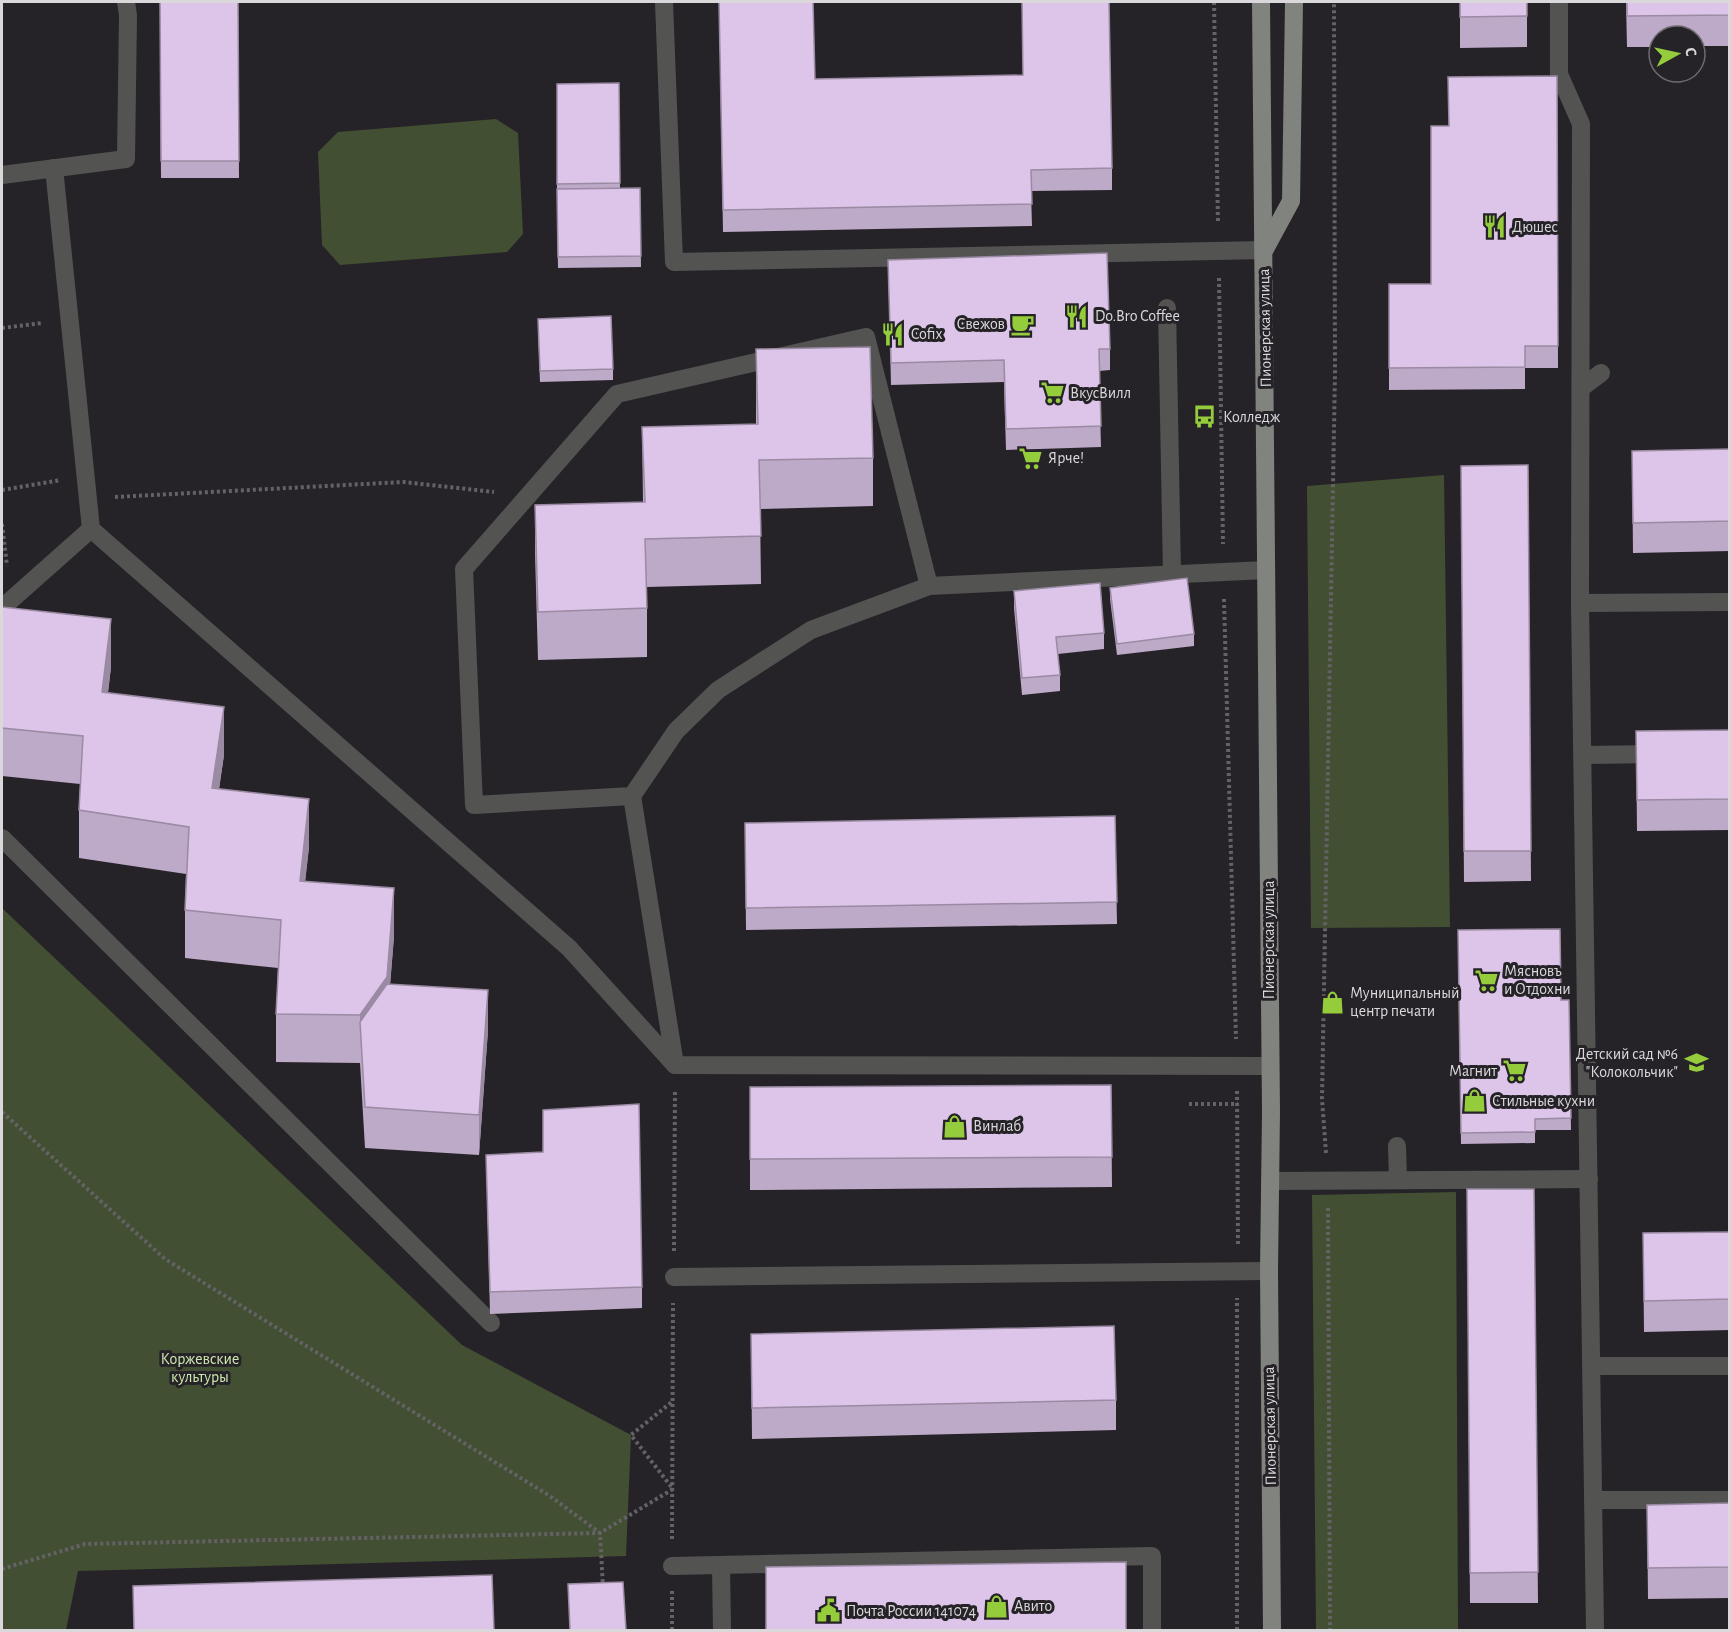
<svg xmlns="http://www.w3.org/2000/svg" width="1731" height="1632" font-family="'Alegreya Sans',sans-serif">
<rect width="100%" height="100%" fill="#262328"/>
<g fill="#424f32">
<polygon points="496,119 518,133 523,234 507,252 340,265 322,245 318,152 338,132"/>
<polygon points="1444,475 1450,927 1311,928 1307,486"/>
<polygon points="2,908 462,1345 631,1435 626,1556 78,1571 66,1630 2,1630"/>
<polygon points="1456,1192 1458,1630 1316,1630 1312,1195"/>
</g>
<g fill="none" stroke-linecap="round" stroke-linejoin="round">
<g stroke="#656266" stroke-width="4" stroke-dasharray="3 3" stroke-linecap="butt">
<polyline points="1214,2 1218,223"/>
<polyline points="1219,278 1223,544"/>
<polyline points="2,328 42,323"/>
<polyline points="2,490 61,480"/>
<polyline points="115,497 403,482 494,492"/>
<polyline points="2,524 7,566"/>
<polyline points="1224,599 1236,1039"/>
<polyline points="1237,1091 1238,1246"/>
<polyline points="1189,1104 1238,1104"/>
<polyline points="2,1112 165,1259 550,1496 600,1533 603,1587"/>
<polyline points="1326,1153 1322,1099 1335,373 1334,2"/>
<polyline points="1328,1208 1330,1630"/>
<polyline points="674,1251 675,1090"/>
<polyline points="672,1539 673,1303"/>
<polyline points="2,1569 85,1544 600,1533 673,1489 631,1435 673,1401"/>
<polyline points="672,1591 672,1630"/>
<polyline points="1237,1630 1237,1298"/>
</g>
<g stroke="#535452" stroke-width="18">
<polyline points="664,2 674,262 1264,250"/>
<polyline points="1559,2 1559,74 1581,124 1580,603 1595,1630"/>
<polyline points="54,168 91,529 569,948 675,1065 1270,1066"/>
<polyline points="2,175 126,159 128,15 126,2"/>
<polyline points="1167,308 1172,574"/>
<polyline points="1581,388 1601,373"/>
<polyline points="929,586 866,337 617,394 464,569 474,805 632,796 676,731 718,690 811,630 929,586 1266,570"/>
<polyline points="1580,603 1730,602"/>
<polyline points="2,608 91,529"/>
<polyline points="1583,755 1659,754"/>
<polyline points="632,796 675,1065"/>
<polyline points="2,838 491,1323"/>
<polyline points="1397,1146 1398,1180"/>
<polyline points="1270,1181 1589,1179"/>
<polyline points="674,1277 1269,1271"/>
<polyline points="1592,1366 1730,1366"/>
<polyline points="1593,1500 1730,1500"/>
<polyline points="672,1566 1152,1556 1152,1630"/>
<polyline points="721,1566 722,1630"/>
</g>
<g stroke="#80837e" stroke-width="18">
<polyline points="1261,2 1271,1112 1269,1271 1272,1630"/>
<polyline points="1265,249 1291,201 1294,2"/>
</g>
</g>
<g fill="#bda9c8">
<polygon points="160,2 238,2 239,178 161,178"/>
<polygon points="719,2 815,79 1023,75 1112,168 1112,190 1031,191 1032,226 723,232"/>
<polygon points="1460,2 1527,2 1527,47 1460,48"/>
<polygon points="1626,2 1730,2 1730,46 1695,46 1695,36 1659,36 1659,47 1627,47"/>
<polygon points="1557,76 1558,368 1525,368 1525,389 1389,390 1389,284 1431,284 1449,126"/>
<polygon points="619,83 620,189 640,188 641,267 558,268 557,201 557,84"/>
<polygon points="888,260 1110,349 1110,370 1099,371 1101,447 1006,450 1004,382 891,385"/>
<polygon points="538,330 613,369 613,380 540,382"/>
<polygon points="756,349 873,458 873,506 760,509 761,584 647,587 647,657 538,660 535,553 535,505 643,502 642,427 756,424"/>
<polygon points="1730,449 1730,551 1633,553 1632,451"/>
<polygon points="1528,465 1531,881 1464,882 1461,466"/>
<polygon points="1110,588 1194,634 1194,646 1117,655 1110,599"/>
<polygon points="1014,591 1104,633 1104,649 1058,654 1060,675 1060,691 1022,695 1014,608"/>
<polygon points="2,607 111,667 108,693 224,755 219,789 309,847 305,881 394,936 390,984 488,1030 479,1155 365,1148 360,1063 276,1062 276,1014 278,968 185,958 185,910 186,874 79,858 79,810 80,784 2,776"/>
<polygon points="1730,730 1730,830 1637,831 1636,731"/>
<polygon points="1115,816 1117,924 746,930 745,823"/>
<polygon points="1458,930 1561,1000 1569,1000 1571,1130 1535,1130 1535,1143 1461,1144"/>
<polygon points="1111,1085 1112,1187 750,1190 750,1087"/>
<polygon points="486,1155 642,1287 642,1308 490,1314"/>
<polygon points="1467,1189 1534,1189 1538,1603 1470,1603"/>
<polygon points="1730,1232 1730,1330 1644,1332 1643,1233"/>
<polygon points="751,1334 1116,1400 1116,1430 752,1439"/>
<polygon points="1730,1503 1730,1598 1648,1599 1647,1505"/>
</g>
<g fill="#9a8aa3">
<polygon points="111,619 111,667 102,740 102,692"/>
<polygon points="224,707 224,755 212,836 212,788"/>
<polygon points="309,799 309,847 300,929 300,881"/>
<polygon points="394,888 394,936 387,1025 360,1022 360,1063 360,1015"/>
<polygon points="488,990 488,1030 479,1155 479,1115"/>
</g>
<g fill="#dcc5e9" stroke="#9a8aa3" stroke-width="1.5">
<polygon points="160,2 238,2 239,161 161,161"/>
<polygon points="719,2 813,2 815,79 1023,75 1022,2 1109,2 1112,168 1031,170 1032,204 723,210"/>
<polygon points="1460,2 1527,2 1527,16 1460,17"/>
<polygon points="1627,2 1730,2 1730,15 1627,16"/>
<polygon points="1557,76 1558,346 1525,346 1525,367 1389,368 1389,284 1431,284 1431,126 1449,126 1448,77"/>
<polygon points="619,83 620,183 557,184 557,84"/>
<polygon points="640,188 641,256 558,257 557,189"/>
<polygon points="1107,253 1110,349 1099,349 1101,426 1006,429 1004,360 891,363 888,260"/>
<polygon points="611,316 613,369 540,371 538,319"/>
<polygon points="870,347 873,458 759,460 761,536 645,539 647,608 538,612 535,505 645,502 642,427 758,424 756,349"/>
<polygon points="1730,449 1730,521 1633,523 1632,451"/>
<polygon points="1528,465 1531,851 1464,851 1461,466"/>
<polygon points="1187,578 1194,634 1117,644 1110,588"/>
<polygon points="1100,583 1104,633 1056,637 1060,675 1022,678 1014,591"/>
<polygon points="2,607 111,619 102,692 224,707 212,788 309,799 300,881 394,888 387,977 360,1015 276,1014 281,920 185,910 189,827 79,810 83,736 2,728"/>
<polygon points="1730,730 1730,799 1637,800 1636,731"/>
<polygon points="1115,816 1117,902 746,908 745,823"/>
<polygon points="1560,929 1561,1000 1569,1000 1571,1118 1535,1119 1535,1132 1461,1133 1458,930"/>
<polygon points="387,984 488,990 479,1115 365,1107 360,1022"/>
<polygon points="1111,1085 1112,1157 750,1159 750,1087"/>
<polygon points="639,1104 642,1287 490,1292 486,1155 543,1152 543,1110"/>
<polygon points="1467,1189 1534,1189 1538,1572 1470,1573"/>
<polygon points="1730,1232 1730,1299 1644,1301 1643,1233"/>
<polygon points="1114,1326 1116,1400 752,1408 751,1334"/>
<polygon points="1730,1503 1730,1567 1648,1568 1647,1505"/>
<polygon points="1126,1562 1126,1630 766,1630 766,1567"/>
<polygon points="492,1575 494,1630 134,1630 133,1586"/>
<polygon points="623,1582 626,1630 570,1630 568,1584"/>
</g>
<defs>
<symbol id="restaurant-bare" viewBox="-9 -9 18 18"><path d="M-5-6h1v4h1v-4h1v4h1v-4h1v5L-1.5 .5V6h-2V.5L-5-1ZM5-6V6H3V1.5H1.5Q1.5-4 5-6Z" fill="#94cc3b" stroke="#262328" stroke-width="2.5" paint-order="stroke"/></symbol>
<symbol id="cafe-bare" viewBox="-9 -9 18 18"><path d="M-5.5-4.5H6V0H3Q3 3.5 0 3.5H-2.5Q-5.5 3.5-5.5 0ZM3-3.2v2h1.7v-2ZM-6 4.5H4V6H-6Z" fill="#94cc3b" stroke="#262328" stroke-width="2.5" paint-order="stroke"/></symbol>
<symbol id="supermarket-bare" viewBox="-9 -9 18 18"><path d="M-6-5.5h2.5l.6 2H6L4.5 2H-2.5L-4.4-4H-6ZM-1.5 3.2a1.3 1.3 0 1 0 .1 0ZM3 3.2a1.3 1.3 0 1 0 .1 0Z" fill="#94cc3b" stroke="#262328" stroke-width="2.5" paint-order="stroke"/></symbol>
<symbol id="bus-bare" viewBox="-9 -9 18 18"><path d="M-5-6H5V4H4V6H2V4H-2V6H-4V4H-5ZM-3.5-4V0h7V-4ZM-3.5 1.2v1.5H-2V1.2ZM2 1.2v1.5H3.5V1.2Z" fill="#94cc3b" stroke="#262328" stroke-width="2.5" paint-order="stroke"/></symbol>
<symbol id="shop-bare" viewBox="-9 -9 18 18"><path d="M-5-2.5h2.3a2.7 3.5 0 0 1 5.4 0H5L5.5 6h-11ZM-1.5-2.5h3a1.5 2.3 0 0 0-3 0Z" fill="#94cc3b" stroke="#262328" stroke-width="2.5" paint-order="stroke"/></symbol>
<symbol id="school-bare" viewBox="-9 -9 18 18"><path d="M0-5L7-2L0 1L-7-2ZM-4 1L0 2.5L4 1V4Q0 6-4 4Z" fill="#94cc3b" stroke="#262328" stroke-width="2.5" paint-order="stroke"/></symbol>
<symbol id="civic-bare" viewBox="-9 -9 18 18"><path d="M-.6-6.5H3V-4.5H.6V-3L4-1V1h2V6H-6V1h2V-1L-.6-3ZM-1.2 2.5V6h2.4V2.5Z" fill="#94cc3b" stroke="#262328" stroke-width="2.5" paint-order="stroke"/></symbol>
</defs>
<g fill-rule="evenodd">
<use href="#restaurant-bare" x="1478" y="210" width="33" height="33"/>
<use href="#restaurant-bare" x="1060" y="300" width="33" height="33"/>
<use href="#cafe-bare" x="1006" y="308" width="33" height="33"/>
<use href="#restaurant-bare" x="876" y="318" width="33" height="33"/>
<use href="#supermarket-bare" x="1036" y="376" width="33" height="33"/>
<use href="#bus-bare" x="1188" y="400" width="33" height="33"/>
<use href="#supermarket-bare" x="1014" y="442" width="33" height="33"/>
<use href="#supermarket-bare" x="1470" y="964" width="33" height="33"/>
<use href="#shop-bare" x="1316" y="986" width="33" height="33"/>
<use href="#school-bare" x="1680" y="1046" width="33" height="33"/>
<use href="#supermarket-bare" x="1498" y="1054" width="33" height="33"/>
<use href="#shop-bare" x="1458" y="1084" width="33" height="33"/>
<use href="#shop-bare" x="938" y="1110" width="33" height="33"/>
<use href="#shop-bare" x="980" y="1590" width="33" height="33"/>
<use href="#civic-bare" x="812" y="1594" width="33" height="33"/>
</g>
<g text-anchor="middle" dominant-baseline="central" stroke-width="6" stroke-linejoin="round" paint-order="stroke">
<g font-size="16" fill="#dad8db" stroke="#262328" text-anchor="start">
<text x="1512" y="227">Дюшес</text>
<text x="1095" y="316">Do.Bro Coffee</text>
<text x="1005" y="324" text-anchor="end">Свежов</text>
<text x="911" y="334">Cofix</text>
<text x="1070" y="393">ВкусВилл</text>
<text x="1223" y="417">Колледж</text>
<text x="1048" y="458">Ярче!</text>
<text x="1504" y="971">Мясновъ<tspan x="1504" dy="18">и Отдохни</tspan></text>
<text x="1350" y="993">Муниципальный<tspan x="1350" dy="18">центр печати</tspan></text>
<text x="1678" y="1054" text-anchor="end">Детский сад №6<tspan x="1678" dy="18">"Колокольчик"</tspan></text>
<text x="1497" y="1071" text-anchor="end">Магнит</text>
<text x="1492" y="1101">Стильные кухни</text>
<text x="973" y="1126">Винлаб</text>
<text x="1014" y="1606">Авито</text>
<text x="846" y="1611">Почта России 141074</text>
</g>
<g font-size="16" fill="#dad8db" stroke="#262328">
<text transform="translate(1265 328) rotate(-91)">Пионерская улица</text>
<text transform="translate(1269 940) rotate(-90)">Пионерская улица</text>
<text transform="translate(1270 1426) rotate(-91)">Пионерская улица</text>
</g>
<g font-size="16" fill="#cde9ad" stroke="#262328">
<text x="200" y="1359">Коржевские<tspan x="200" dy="18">культуры</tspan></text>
</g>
</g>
<rect width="1731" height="1632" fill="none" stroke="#dad8db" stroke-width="6"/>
<g transform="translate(1677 54) rotate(82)"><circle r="28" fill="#262328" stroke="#6e6b70" stroke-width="1.5"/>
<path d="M0-4.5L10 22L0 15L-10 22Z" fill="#94cc3b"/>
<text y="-9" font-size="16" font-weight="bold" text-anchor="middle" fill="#dad8db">С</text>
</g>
</svg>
